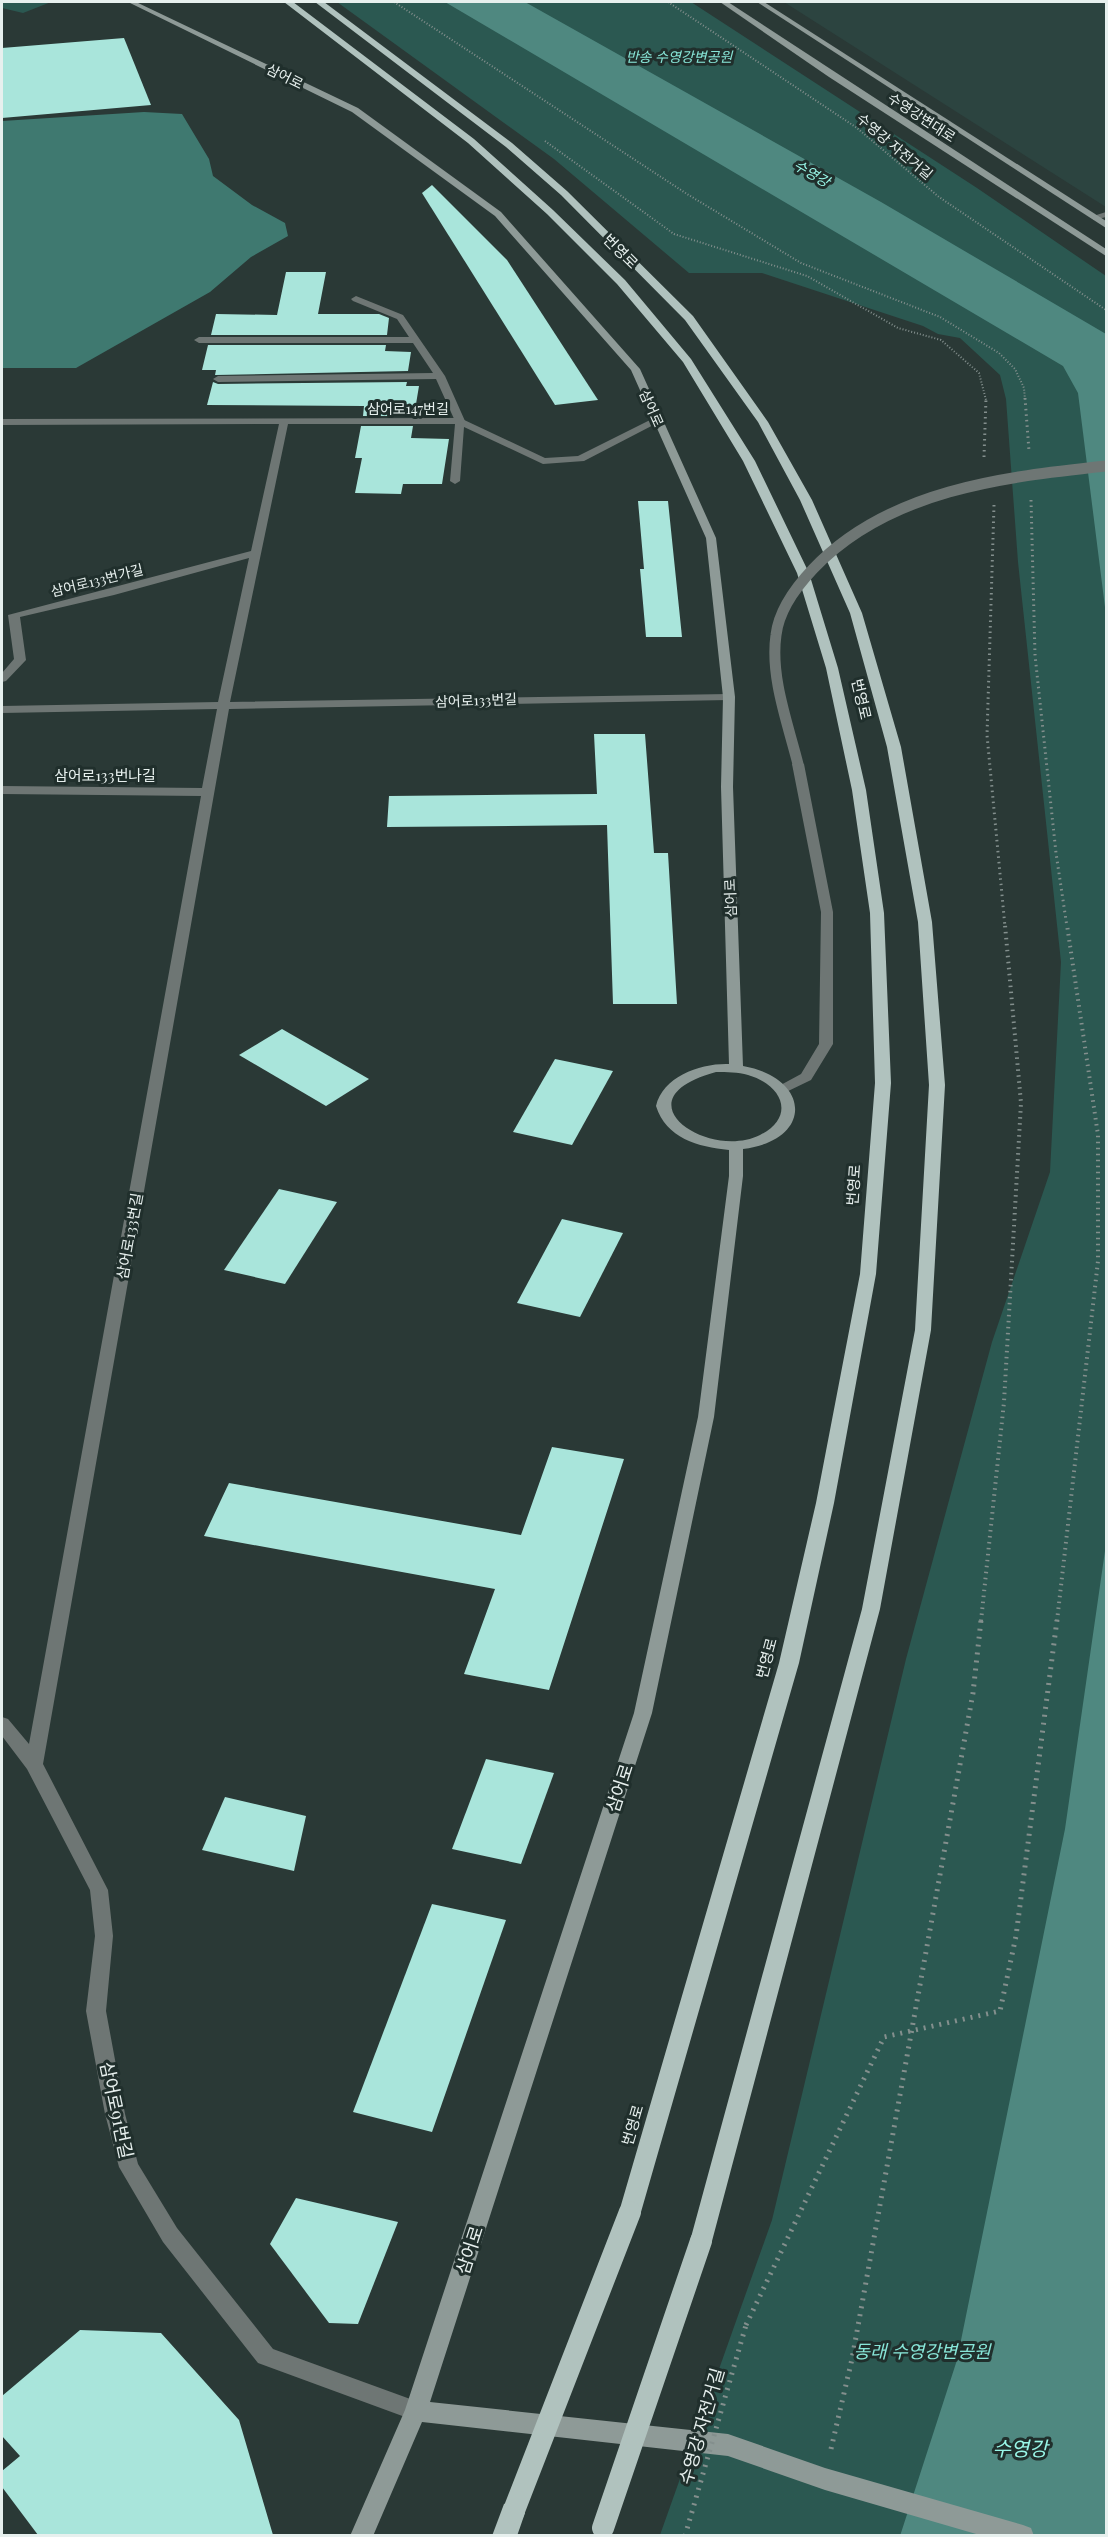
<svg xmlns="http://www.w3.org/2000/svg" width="1108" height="2537" font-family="'Playfair Display','Noto Sans KR',serif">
<rect width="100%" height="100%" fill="#2a3936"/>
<polygon fill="#2c4440" points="784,2 1106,2 1106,207"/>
<g fill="#2b5851">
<polygon points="2,2 51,2 23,13 2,8"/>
<polygon points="337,2 691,2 977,188 1106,276 1106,2535 660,2535 772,2220 906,1659 992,1342 1050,1172 1061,962 1018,562 1006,399 1000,375 960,338 938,334 923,326 762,273 689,273 554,159"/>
</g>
<polygon fill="#3f7970" points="144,112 182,114 209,159 213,176 252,205 285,223 288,236 251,257 210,292 76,368 2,368 2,121"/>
<g fill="#4f8880">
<polygon points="445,2 525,2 881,202 1106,334 1106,615 1078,393 1063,366"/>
<polygon points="1106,1544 1106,2535 900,2536 957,2360 1065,1829"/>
</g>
<g fill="#a9e5db">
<polygon points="124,38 151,105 2,118 2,48"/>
<polygon points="432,185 507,260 598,400 555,405 422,193"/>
<polygon points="286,272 326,272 318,314 379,314 389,318 387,335 211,335 216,314 277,315"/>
<polygon points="208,345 386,345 385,351 411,352 408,371 215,375 216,370 202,370"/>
<polygon points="213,382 218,384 407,382 406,386 419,386 414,416 363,416 364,406 207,405"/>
<polygon points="361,426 413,426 411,438 449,439 442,484 403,484 401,494 355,493 362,458 355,458"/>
<polygon points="638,501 668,501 682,637 646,637 640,569 644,569"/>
<polygon points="594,734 645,734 654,853 668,853 677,1004 613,1004 607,825 387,827 389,796 597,794"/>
<polygon points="282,1029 369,1079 326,1106 239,1055"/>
<polygon points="555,1059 613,1071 572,1145 513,1132"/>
<polygon points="279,1189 337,1202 285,1284 224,1270"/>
<polygon points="562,1219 623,1233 580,1317 517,1303"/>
<polygon points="552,1447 624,1459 549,1690 464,1674 495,1589 204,1536 229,1483 521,1535"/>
<polygon points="486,1759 554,1773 521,1864 452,1849"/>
<polygon points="225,1797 306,1816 294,1871 202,1850"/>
<polygon points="432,1904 506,1920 432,2132 353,2112"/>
<polygon points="296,2198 398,2222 358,2324 329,2323 270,2244"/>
<polygon points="80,2330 161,2333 239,2420 273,2535 38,2535 2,2487 2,2471 20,2456 2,2436 2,2396"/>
</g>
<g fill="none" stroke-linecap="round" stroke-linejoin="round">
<g stroke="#838f8d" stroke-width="2" stroke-dasharray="1 2" stroke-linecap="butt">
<polyline points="394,2 687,194 801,263 940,317 999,353 1015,369 1024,388 1025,400"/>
<polyline points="668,2 857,128 939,197 1106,310"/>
<polyline points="545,141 674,234 807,276 898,328 941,340 979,373 986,400"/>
</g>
<g stroke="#838f8d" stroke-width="3" stroke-dasharray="1.5 4" stroke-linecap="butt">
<polyline points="1025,398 1029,451"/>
<polyline points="984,457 986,398"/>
<polyline points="1031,500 1035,655 1056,853 1067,927"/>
<polyline points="994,505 987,735 1005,927"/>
</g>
<g stroke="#838f8d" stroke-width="4" stroke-dasharray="1.5 4.5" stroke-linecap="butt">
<polyline points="981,1621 1004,1402 1021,1103 1005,925"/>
<polyline points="1057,1621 1098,1261 1098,1135 1067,925"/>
</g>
<g stroke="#838f8d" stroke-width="5" stroke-dasharray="2 6" stroke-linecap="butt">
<polyline points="746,2325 884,2037 1000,2011 1016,1936 1057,1620"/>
<polyline points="831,2449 852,2359 973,1693 981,1620"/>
</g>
<polygon fill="#6e7674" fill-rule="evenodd" points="356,296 403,315 445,376 465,421 464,423 455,421 436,379 218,382 213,379 218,376 433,373 413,343 199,343 194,340 199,337 409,337 397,319 353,301 351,299"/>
<g fill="#6e7674" fill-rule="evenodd">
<polygon points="1106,212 1106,217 1094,220 1090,217"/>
<polygon points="460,418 545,458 578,456 654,418 663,420 584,461 543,464 464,427 460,481 455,484 450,481 455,424 288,424 230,702 729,694 735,697 729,700 229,709 43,1764 108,1890 113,1936 106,2011 125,2114 138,2164 177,2228 273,2349 424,2404 427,2411 424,2418 416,2421 258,2363 163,2242 119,2167 105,2114 86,2011 95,1936 90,1890 27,1769 2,1736 2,1717 8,1719 29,1744 201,796 2,794 2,786 202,788 217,709 2,713 2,706 218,702 249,558 114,595 20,617 26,660 6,681 2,682 2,673 14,659 8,615 251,551 279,424 2,425 2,419"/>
</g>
<polygon fill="#6e7674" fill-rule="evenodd" points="798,760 804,764 833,912 833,1044 811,1080 782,1094 775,1090 777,1087 801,1074 819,1044 821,912 792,764"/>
<g fill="#8e9a97" fill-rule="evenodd">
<path d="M128,2h8l222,106 143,104 139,157 76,169 19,159 -2,90 10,279c68,12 71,74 0,83v27l-29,241 -62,296 -222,689 298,32 97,34 198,57 8,3 3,8h-51l-158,-46 -97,-34 -306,-34 -49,114h-23l55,-126 229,-697 64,-296 31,-241v-26c-31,-3 -63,-12 -73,-44 7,-30 45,-43 73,-42l-8,-277 2,-90 -17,-159 -75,-168 -136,-154 -143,-104zM716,1072c11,0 22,0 32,3 35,10 48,42 12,60 -52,26 -144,-36 -44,-63z"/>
<polygon points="720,2 728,2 1106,249 1106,256 829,77"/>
<polygon points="757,2 764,2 1106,221 1106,228"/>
</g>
<g fill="#b0c2be" fill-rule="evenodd">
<polygon points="284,2 293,2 474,139 553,210 625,280 691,359 755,461 809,573 838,668 866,790 884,913 891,1083 876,1274 834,1503 799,1663 641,2212 638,2219 630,2222 622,2219 619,2212 779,1663 816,1503 860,1274 875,1083 870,913 852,790 826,668 797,573 743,461 683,362 617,284 547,214 468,143"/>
<polygon points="315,2 324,2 512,143 567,191 693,316 768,422 812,500 862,613 901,747 932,922 945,1085 931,1330 880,1609 712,2241 709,2248 701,2251 693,2248 690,2241 862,1609 915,1330 929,1085 918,922 887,747 850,613 800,500 758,422 685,320 561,195 506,147"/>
<polygon points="513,2501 522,2504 525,2513 517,2536 492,2536 504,2504"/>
</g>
<polyline stroke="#838f8d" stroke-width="5" stroke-dasharray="2 6" stroke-linecap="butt" points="685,2536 746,2325"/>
<path stroke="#6e7674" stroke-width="11" d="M798,764c-10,-40 -28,-87 -22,-129 3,-26 20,-48 37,-66 75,-79 190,-92 293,-103"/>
<g stroke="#b0c2be" stroke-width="22">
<polyline points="513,2513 630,2212"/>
<polyline points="603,2528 701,2241"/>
</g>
</g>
<g text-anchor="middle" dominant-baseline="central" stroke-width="6" stroke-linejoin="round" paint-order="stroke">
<g font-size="14" font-style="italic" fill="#88e6d8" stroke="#202f2c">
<text x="679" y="56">반송 수영강변공원</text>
</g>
<g font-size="14" fill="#e7f0ee" stroke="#202f2c">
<text transform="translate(285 76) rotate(26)">삼어로</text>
<text transform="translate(922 117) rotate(33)">수영강변대로</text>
<text transform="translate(895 146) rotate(40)">수영강 자전거길</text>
<text x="408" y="408">삼어로147번길</text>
<text transform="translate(652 408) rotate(66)">삼어로</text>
<text transform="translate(97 580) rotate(-14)">삼어로133번가길</text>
<text transform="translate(476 700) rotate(-2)">삼어로133번길</text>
<text transform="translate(730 898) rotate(-92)">삼어로</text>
</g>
<g font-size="14" font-style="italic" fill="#99f7e8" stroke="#202f2c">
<text transform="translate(812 173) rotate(30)">수영강</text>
</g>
<g font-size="15" fill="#e7f0ee" stroke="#202f2c">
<text transform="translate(621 251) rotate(45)">번영로</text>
<text transform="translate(862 699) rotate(77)">번영로</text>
<text x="105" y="775">삼어로133번나길</text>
<text transform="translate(853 1185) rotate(-86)">번영로</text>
<text transform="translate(129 1236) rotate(-80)">삼어로133번길</text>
<text transform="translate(766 1658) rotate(-75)">번영로</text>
<text transform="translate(632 2125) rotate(-74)">번영로</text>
</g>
<g font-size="18" fill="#e7f0ee" stroke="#202f2c">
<text transform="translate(619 1788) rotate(-72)">삼어로</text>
<text transform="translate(117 2110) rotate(78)">삼어로91번길</text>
<text transform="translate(469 2250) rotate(-72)">삼어로</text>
<text transform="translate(701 2426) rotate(-74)">수영강 자전거길</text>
</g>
<g font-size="18" font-style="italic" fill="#88e6d8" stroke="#202f2c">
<text x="922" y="2351">동래 수영강변공원</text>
</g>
<g font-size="20" font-style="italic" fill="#99f7e8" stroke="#202f2c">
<text x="1020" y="2447">수영강</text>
</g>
</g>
<rect width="1108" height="2537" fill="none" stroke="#e7f0ee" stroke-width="6"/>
</svg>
